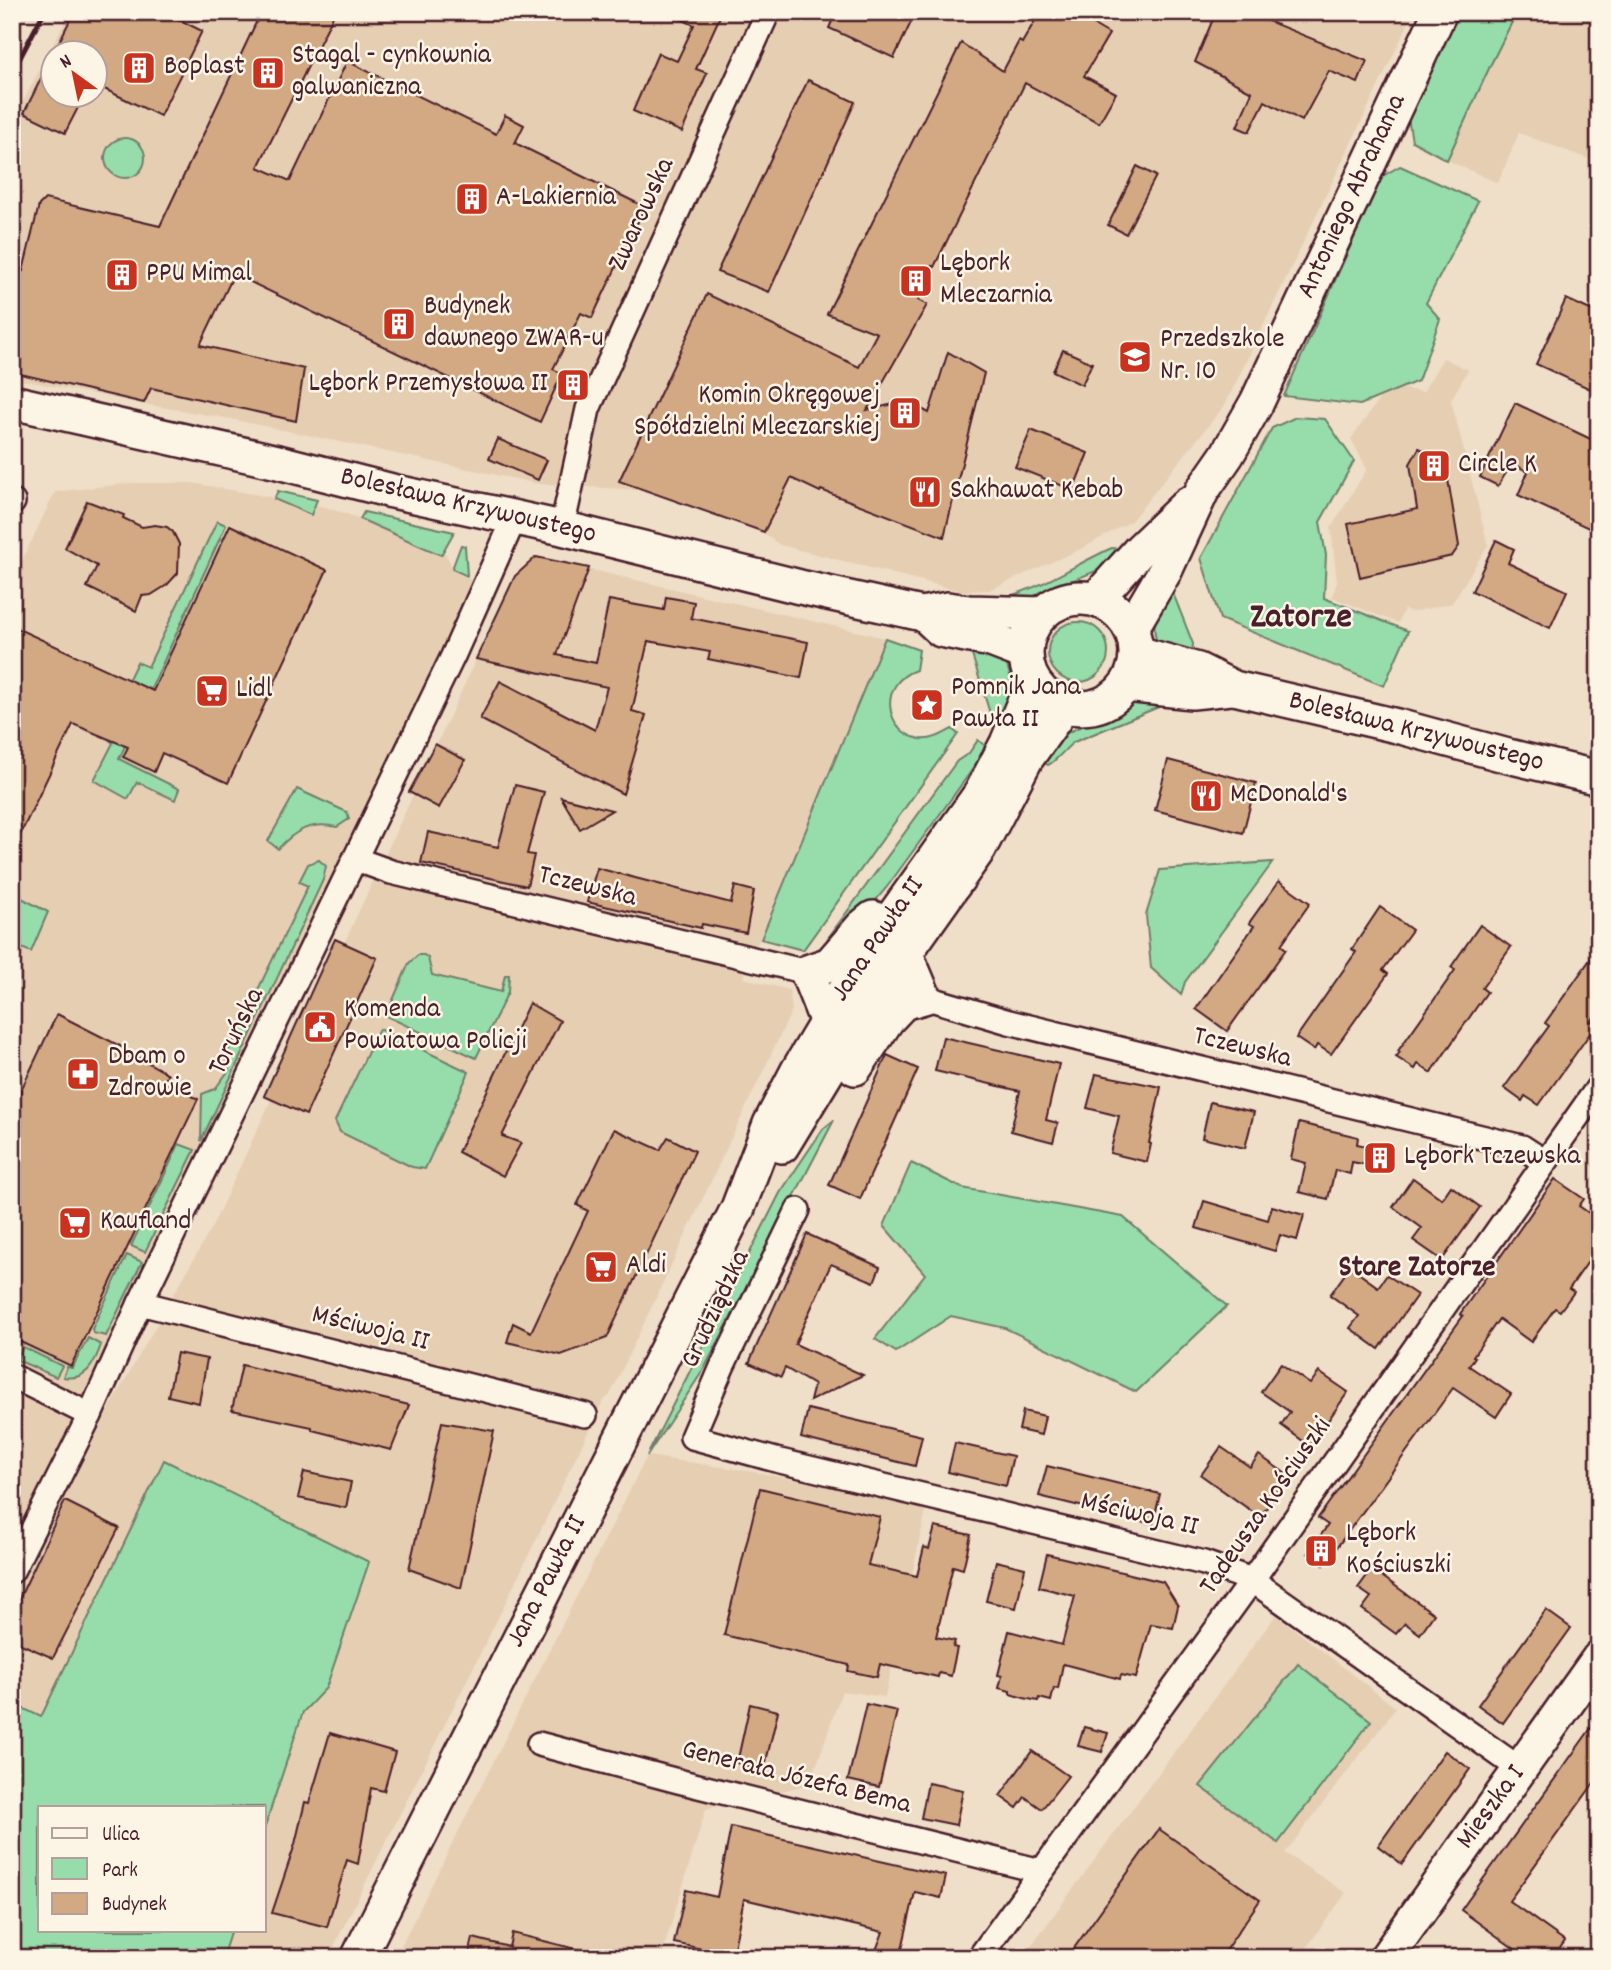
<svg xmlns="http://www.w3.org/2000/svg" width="1611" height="1970" font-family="Dekko,sans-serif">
<rect width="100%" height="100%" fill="#efdec8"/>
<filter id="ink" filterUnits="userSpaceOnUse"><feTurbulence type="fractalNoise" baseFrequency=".0143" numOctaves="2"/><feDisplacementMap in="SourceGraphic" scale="14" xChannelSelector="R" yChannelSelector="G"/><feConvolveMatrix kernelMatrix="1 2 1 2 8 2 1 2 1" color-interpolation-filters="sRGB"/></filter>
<g filter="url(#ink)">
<g fill="#e6ceb3" fill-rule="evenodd">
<path d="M70,12h1344l-189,393 -94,116 -50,28 -92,41 -28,1 -181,-46 -73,-51 -168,-10 -308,-65 -82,-14 -137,-27v-255zM52,52h42v42h-42z"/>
<polygon points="1517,12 1599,12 1599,163 1519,133 1498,183 1447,160 1491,64"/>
<polygon points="1443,358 1468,370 1451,400 1488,545 1452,603 1412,612 1404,609 1398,623 1332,597 1337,582 1331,528 1367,469 1351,439 1380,398 1398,388 1423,392"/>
<polygon points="132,483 192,483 325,507 416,537 444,551 455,572 475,582 457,614 411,711 84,1400 73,1416 99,1426 211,1229 515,576 523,567 536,557 885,638 743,978 789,990 792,1010 610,1395 603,1401 501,1612 328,1958 222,1958 231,1930 264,1930 264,1829 303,1712 326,1687 369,1562 164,1460 41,1717 12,1703 12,582 55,492"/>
<polygon points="647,1456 755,1472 927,1506 885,1697 842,1691 810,1784 706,1809 661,1958 395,1958"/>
<polygon points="1276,1615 1396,1708 1285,1853 1346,1893 1299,1958 1022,1958"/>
</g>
<g fill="#96ddab" stroke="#707e6b" stroke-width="2">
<polygon points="1459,12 1517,12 1491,64 1447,160 1412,141 1408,118"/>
<circle cx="125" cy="158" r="20"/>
<polygon points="1400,166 1478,201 1426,303 1440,319 1418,381 1360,405 1284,396 1381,177"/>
<polygon points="1296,417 1325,419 1354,461 1320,522 1326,555 1324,598 1408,631 1384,686 1220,619 1201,558 1272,428"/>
<polygon points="278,491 317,500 311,515 274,499"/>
<polygon points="364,512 454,532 441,555 360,519"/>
<polygon points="217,521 226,525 119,759 179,789 175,800 137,782 128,799 94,780 113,743 107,738 122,706 117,703 137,662 148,667"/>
<polygon points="461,545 465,546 467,576 452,569"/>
<path d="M1112,548l8,1 -19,20 -84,34 -21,-4c43,-8 77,-34 116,-51z"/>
<path d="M1171,588l22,56 -2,17 -33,-16c-10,-23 3,-37 13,-57z"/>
<circle cx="1078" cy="652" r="30"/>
<path d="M885,638l34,12 -3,20c-38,13 -32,62 4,69 11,2 23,-5 32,-10l6,5 -155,216 -42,-11z"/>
<path d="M969,645l35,14c14,29 7,42 -3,70l-9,-9z"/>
<path d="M1178,699l-104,43c-10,7 -16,18 -26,23l-6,-3 15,-22 10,-7 53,-26 21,-7z"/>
<polygon points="978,740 988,748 887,887 855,925 822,953 828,938 957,761 969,753"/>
<path d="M297,789l50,23 2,7 -12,8c-25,-6 -42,3 -59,22l-10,-8z"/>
<polygon points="319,860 326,866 323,880 201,1141 202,1094 215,1089 229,1070 226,1056 308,886 299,882 308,864"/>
<polygon points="1273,862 1185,982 1181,995 1151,968 1146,915 1160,870"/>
<polygon points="16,895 48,912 31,952 12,944 12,904"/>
<polygon points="418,955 424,955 428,958 432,975 501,992 505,975 509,975 508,992 476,1058 386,1016 409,963"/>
<polygon points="379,1029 469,1072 425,1169 412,1167 340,1132 335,1121"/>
<polygon points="834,1120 704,1369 647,1456 780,1193 823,1129"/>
<polygon points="179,1144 195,1150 145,1252 131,1246"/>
<polygon points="911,1163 962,1188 1123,1217 1227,1306 1136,1392 1005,1328 951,1316 896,1352 875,1339 925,1274 884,1226"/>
<polygon points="127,1255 142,1262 106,1336 93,1333 92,1329"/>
<path d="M88,1338l13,7c-7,20 -15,36 -38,32l4,-10 5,1z"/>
<polygon points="23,1347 62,1366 56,1377 17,1360"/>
<polygon points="164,1460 369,1562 326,1688 303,1712 264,1829 264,1807 40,1807 40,1930 231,1930 222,1958 12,1958 12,1703 41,1717"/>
<polygon points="1298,1664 1371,1721 1278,1843 1200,1786"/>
</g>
<g fill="#d2a983" stroke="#4a1f2b" stroke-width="2">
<polygon points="74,12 164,12 202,31 160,116 94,84 94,52 54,52"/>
<polygon points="261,12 335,12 258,167 290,181 347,61 496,134 505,115 524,125 515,143 645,207 592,318 581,313 553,369 562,374 540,422 234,274 200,345 304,369 296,421 151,388 144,403 12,372 12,268 23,271 39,205 45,199 160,226"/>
<polygon points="666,12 722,12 696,69 707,73 682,132 633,111 658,53 677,61 694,25"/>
<polygon points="836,12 916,12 894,58 829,28"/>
<polygon points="1040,12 1072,12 1109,34 1084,76 1116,93 1099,123 1025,83 934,267 932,266 918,300 927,305 867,410 907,401 929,413 948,352 984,373 944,537 821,490 820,492 791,478 764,532 619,481 707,294 859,367 877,333 827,314 961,43 1003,71 1019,41 1022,43"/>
<polygon points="1216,12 1246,12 1367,61 1358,83 1329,71 1302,121 1265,101 1249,132 1237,127 1252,92 1195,62"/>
<polygon points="52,56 52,94 85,94 65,133 24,113"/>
<polygon points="808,80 855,102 769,292 717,272"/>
<polygon points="1137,166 1156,176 1126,234 1108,225"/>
<polygon points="1566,299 1599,314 1599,393 1536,364"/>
<polygon points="1063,350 1092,363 1082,385 1053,371"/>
<polygon points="1515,403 1599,443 1599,519 1593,530 1518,495 1528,472 1512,463 1498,486 1480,477"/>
<polygon points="1031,430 1088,453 1073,490 1015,467"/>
<polygon points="498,439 547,460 538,480 489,459"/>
<polygon points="1419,448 1445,461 1459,546 1452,556 1360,577 1348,524 1417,509 1410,464"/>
<polygon points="87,501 124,515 123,518 142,527 155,525 167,527 173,532 179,544 178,573 167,585 151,595 142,596 136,611 87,587 97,566 65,548"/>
<polygon points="230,525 327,570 228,783 162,753 154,772 123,757 128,747 73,724 12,852 12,626 153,691"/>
<polygon points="1496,540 1514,549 1508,563 1567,591 1550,628 1472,591"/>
<polygon points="536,557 589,568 557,655 596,663 609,600 664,610 666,597 694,602 691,618 808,642 801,678 708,659 710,652 648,641 632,711 646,715 623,794 480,719 500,681 595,730 607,687 476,659 515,576"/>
<polygon points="435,744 465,760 439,808 409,792"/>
<polygon points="1168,760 1256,783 1243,833 1155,810"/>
<polygon points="515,785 544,792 527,854 534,855 527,886 421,863 428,832 498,847"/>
<polygon points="561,797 612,810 580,829"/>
<polygon points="597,868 731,903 735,886 754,891 746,933 702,924 701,928 587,902"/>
<polygon points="1279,881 1310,903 1281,945 1286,949 1227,1031 1196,1009 1254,926 1249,923"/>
<polygon points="1380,907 1412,930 1383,970 1388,974 1331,1054 1317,1045 1314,1050 1296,1038 1356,952 1352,949"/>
<polygon points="1480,925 1511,947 1482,988 1487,992 1431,1073 1418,1064 1415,1069 1396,1057 1400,1052 1398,1051 1455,970 1451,967"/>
<polygon points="335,939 377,958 306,1115 264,1096"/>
<polygon points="1599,947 1599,1011 1591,1021 1596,1025 1539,1105 1525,1096 1522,1101 1504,1088 1549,1026 1545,1023"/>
<polygon points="529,1003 560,1021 502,1136 521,1143 503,1176 458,1152"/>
<polygon points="57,1014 130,1051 129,1052 168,1074 164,1082 198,1099 71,1366 12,1338 12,1109"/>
<polygon points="943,1037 1059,1064 1046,1120 1058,1123 1053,1142 1011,1131 1020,1091 935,1071"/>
<polygon points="887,1055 918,1069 860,1199 829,1185"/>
<polygon points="1096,1074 1161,1087 1149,1143 1151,1144 1147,1162 1110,1153 1119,1116 1087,1108"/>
<polygon points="1210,1102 1254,1112 1245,1148 1202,1138"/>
<polygon points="1299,1123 1358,1137 1357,1144 1390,1151 1387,1169 1352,1162 1350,1174 1335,1170 1328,1199 1299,1192 1306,1163 1291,1159"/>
<polygon points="614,1129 660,1150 668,1137 695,1151 607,1338 561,1355 507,1342 513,1323 531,1332 588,1211 577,1205"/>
<polygon points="1413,1178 1442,1199 1451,1186 1480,1207 1442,1260 1413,1240 1422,1228 1393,1207"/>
<polygon points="1555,1179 1584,1199 1579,1206 1599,1220 1599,1246 1569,1289 1574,1292 1560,1311 1555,1308 1531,1342 1499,1319 1473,1356 1475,1357 1469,1366 1511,1394 1496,1417 1453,1388 1324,1565 1308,1553 1328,1525 1318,1518 1463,1316 1460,1314"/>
<polygon points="1204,1201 1268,1220 1272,1206 1304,1215 1297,1240 1280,1235 1275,1251 1196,1228"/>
<polygon points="807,1234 880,1267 874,1282 831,1264 795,1344 863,1375 810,1401 814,1385 785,1368 781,1377 749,1363"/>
<polygon points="1350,1267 1378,1287 1387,1275 1417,1295 1379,1349 1350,1328 1359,1316 1330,1295"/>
<polygon points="177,1353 207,1359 199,1403 168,1396"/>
<polygon points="1281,1364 1310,1384 1319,1372 1348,1392 1310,1446 1281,1425 1290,1412 1261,1392"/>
<polygon points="242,1365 409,1405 391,1450 312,1430 312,1427 232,1410"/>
<polygon points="808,1409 922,1436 915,1466 801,1438"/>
<polygon points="1023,1411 1045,1416 1041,1435 1019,1430"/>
<polygon points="442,1422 494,1431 461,1588 409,1569"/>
<polygon points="955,1443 1013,1456 1006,1486 948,1472"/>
<polygon points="1221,1447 1250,1467 1259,1455 1289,1476 1260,1517 1201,1475"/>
<polygon points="1047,1466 1160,1494 1153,1524 1039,1496"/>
<polygon points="304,1472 351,1482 346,1508 298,1498"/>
<polygon points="760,1488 880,1517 868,1565 917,1576 924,1547 929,1549 935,1527 971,1535 963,1569 953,1566 936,1637 955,1641 953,1647 957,1648 951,1676 939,1673 938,1677 880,1664 877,1677 848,1671 849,1665 724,1635"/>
<polygon points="65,1501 119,1528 53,1658 12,1640 12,1614"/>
<polygon points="1047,1554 1163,1582 1178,1606 1173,1628 1151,1624 1136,1678 1121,1675 1120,1679 1063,1664 1058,1689 1054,1688 1051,1701 1039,1698 1038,1701 1024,1698 1010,1694 1010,1691 999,1688 1002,1676 998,1675 1009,1631 1062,1645 1075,1596 1039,1587"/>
<polygon points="996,1561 1025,1568 1016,1608 986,1601"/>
<polygon points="1372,1569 1434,1614 1420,1634 1405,1623 1396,1634 1362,1609 1371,1597 1358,1588"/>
<polygon points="1546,1610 1571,1628 1503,1723 1478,1705"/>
<polygon points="750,1704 778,1711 764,1770 737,1763"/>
<polygon points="866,1704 897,1711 879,1787 848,1780"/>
<polygon points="1599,1717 1599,1776 1509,1901 1565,1941 1553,1958 1527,1958 1461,1910"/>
<polygon points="1084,1727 1108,1733 1102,1752 1078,1746"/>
<polygon points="330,1733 395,1752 384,1791 371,1788 358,1864 347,1860 327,1927 272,1913 295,1844 305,1802 309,1803"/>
<polygon points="1032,1751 1068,1776 1042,1809 1025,1797 1017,1808 1000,1796"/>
<polygon points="1445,1751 1470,1769 1402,1864 1378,1846"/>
<polygon points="928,1783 963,1790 956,1825 921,1818"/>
<polygon points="731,1827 946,1876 941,1898 915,1892 900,1958 873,1958 883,1932 744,1899 732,1958 700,1958 702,1949 674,1943 686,1890 717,1897"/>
<polygon points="1159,1829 1260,1900 1220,1958 1067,1958"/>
<polygon points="512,1933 584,1951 583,1958 468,1958 473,1938 509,1947"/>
</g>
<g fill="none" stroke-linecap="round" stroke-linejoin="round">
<defs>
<g id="street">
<polyline points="12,502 13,502"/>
<polyline points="562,528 588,409 768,12"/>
<polyline points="355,859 391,872 807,972"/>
<polyline points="924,997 1009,1022 1522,1147 1545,1162"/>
<polyline points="798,1210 722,1367 692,1437 776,1460 1204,1563 1252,1580 1520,1769"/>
<polyline points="140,1303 585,1415"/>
<polyline points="12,1376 90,1415"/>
<polyline points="12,1571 90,1415 140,1303 453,656 515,517"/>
<polyline points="539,1744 678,1781 1041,1871"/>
<polyline points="979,1958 1252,1580 1599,1086"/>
</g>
<g id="secondary">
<polyline points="12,402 278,462 392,491 562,528 800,587 922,614 948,609 969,612 1041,614"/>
<circle cx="1081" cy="653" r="55"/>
<polyline points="1096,599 1140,550 1188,504"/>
<polyline points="927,617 941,630 991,640 1025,653"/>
<polyline points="1131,629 1165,571 1202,491 1227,455 1257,402 1440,12"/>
<polyline points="1137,653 1198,670 1234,688 1397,726 1508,756 1599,778"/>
<polyline points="1126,685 1192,692 1231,688"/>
<polyline points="826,1020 807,972 830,964 862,927 873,918"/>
<polyline points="855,1068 887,1020 903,1003 924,997 905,952"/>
<polyline points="782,1146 863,1013 979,849 1026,759 1064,706"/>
<polyline points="358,1958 738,1208 770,1124 797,1072 870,949 981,793 1007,743 1033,681"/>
<polyline points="1386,1958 1599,1658"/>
</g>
</defs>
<use href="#street" stroke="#4a1f2b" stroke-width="28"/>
<use href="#secondary" stroke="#4a1f2b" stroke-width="38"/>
<use href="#street" stroke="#fcf5e5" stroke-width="23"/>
<use href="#secondary" stroke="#fcf5e5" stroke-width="33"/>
<g stroke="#4a1f2b" stroke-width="5">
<polyline points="12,35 19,21"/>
<polyline points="12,73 44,12"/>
</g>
</g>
</g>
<defs>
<symbol id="building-square" viewBox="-11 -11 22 22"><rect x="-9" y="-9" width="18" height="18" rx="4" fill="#c8321e" stroke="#fcf5e5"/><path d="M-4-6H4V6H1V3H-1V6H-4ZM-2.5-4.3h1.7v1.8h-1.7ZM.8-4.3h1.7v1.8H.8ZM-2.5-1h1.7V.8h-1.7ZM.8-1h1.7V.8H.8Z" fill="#fff"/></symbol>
<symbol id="school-square" viewBox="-11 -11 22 22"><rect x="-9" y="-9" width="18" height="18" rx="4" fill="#c8321e" stroke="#fcf5e5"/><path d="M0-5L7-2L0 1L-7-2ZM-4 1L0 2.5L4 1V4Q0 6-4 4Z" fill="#fff"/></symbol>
<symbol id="restaurant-square" viewBox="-11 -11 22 22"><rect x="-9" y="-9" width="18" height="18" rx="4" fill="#c8321e" stroke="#fcf5e5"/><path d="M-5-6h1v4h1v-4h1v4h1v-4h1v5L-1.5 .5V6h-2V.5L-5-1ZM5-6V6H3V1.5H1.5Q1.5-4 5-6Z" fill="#fff"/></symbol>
<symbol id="supermarket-square" viewBox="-11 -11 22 22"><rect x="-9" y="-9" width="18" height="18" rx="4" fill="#c8321e" stroke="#fcf5e5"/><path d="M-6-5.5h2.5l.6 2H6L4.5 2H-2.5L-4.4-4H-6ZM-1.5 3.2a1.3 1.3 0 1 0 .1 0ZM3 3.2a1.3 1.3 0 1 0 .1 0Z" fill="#fff"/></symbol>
<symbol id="sight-square" viewBox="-11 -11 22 22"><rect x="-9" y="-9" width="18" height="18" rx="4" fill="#c8321e" stroke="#fcf5e5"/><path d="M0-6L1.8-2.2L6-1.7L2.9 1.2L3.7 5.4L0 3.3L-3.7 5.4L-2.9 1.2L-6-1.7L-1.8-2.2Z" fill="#fff"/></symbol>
<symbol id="civic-square" viewBox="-11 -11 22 22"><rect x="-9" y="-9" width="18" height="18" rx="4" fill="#c8321e" stroke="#fcf5e5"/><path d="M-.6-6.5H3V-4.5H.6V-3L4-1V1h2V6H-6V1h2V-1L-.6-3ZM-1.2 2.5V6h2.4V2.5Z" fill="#fff"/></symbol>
<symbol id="pharmacy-square" viewBox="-11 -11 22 22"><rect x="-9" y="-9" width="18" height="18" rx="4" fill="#c8321e" stroke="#fcf5e5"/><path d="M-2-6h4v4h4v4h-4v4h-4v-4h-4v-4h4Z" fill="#fff"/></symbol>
</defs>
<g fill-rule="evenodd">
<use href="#building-square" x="120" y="49" width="38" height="38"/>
<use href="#building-square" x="249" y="54" width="38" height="38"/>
<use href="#building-square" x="453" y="180" width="38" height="38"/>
<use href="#building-square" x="103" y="256" width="38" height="38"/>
<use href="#building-square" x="897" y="262" width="38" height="38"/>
<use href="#building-square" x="380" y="305" width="38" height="38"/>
<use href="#school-square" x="1116" y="338" width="38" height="38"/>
<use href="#building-square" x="554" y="366" width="38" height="38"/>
<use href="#building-square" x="886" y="394" width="38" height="38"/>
<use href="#building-square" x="1415" y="447" width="38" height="38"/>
<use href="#restaurant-square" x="906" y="473" width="38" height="38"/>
<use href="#supermarket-square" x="193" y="672" width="38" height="38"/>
<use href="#sight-square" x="908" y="686" width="38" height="38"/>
<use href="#restaurant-square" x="1187" y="777" width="38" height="38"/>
<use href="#civic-square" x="301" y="1008" width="38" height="38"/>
<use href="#pharmacy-square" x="64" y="1055" width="38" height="38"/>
<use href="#building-square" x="1361" y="1139" width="38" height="38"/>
<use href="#supermarket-square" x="56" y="1204" width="38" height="38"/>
<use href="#supermarket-square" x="582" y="1248" width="38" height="38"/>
<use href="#building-square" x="1302" y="1532" width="38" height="38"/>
</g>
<g text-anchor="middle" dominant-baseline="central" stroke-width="5" stroke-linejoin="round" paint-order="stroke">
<g font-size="28" fill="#4a1f2b" stroke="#fcf5e5" text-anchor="start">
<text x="292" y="57">Stagal - cynkownia<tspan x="292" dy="32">galwaniczna</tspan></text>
<text x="164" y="68">Boplast</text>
<text x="496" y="199">A-Lakiernia</text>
<text x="940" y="265">Lębork<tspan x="940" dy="32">Mleczarnia</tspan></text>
<text x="146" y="275">PPU Mimal</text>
<text x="424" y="308">Budynek<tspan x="424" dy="32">dawnego ZWAR-u</tspan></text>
<text x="1160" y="341">Przedszkole<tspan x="1160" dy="32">Nr. 10</tspan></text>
<text x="548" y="385" text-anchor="end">Lębork Przemysłowa II</text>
<text x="880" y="397" text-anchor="end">Komin Okręgowej<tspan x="880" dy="32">Spółdzielni Mleczarskiej</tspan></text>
<text x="1458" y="466">Circle K</text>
<text x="950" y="492">Sakhawat Kebab</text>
<text x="951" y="689">Pomnik Jana<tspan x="951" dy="32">Pawła II</tspan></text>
<text x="236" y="691">Lidl</text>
<text x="1230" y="796">McDonald's</text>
<text x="344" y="1011">Komenda<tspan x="344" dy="32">Powiatowa Policji</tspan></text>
<text x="108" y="1058">Dbam o<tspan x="108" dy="32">Zdrowie</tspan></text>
<text x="1404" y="1158">Lębork Tczewska</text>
<text x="100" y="1223">Kaufland</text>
<text x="626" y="1267">Aldi</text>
<text x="1346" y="1535">Lębork<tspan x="1346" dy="32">Kościuszki</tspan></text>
</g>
<g font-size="28" fill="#4a1f2b" stroke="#fcf5e5">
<text transform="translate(1353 197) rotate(-65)">Antoniego Abrahama</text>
<text transform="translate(643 215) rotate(-65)">Zwarowska</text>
<text transform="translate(468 507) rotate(13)">Bolesława Krzywoustego</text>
<text transform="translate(1416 733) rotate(14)">Bolesława Krzywoustego</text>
<text transform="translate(587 888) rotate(14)">Tczewska</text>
<text transform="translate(879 940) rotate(-56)">Jana Pawła II</text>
<text transform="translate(238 1032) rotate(-64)">Toruńska</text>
<text transform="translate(1242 1049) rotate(14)">Tczewska</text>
<text transform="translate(717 1310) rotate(-65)">Grudziądzka</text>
<text transform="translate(370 1330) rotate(14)">Mściwoja II</text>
<text transform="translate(1267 1507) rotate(-55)">Tadeusza Kościuszki</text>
<text transform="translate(1139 1516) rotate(13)">Mściwoja II</text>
<text transform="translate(548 1582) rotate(-63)">Jana Pawła II</text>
<text transform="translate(796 1779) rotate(14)">Generała Józefa Bema</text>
<text transform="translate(1492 1808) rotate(-54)">Mieszka I</text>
</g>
<g font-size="30" font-weight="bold" fill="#4a1f2b" stroke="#fcf5e5">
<text x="1417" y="1269">Stare Zatorze</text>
</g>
<g font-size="35" font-weight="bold" fill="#4a1f2b" stroke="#fcf5e5">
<text x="1301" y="619">Zatorze</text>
</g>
</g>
<rect width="1611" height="1970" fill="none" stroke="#fcf5e5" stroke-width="42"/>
<rect x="21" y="21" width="1569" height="1928" fill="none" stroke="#4a1f2b" stroke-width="2.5" filter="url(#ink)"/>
<rect x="38" y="1806" width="228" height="126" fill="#fcf5e5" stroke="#b59f9b" stroke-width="2"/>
<rect x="52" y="1828" width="35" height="10" fill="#fcf5e5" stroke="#b59f9b" stroke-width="2"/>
<text x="102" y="1840" font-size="21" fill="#4a1f2b">Ulica</text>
<rect x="52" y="1858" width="35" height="21" fill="#96ddab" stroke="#b59f9b" stroke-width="2"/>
<text x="102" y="1876" font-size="21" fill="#4a1f2b">Park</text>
<rect x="52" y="1893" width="35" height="21" fill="#d2a983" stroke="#b59f9b" stroke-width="2"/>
<text x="102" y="1910" font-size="21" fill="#4a1f2b">Budynek</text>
<g transform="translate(74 74) rotate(327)"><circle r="33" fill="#fcf5e5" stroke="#b59f9b" stroke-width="2"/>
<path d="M0-5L12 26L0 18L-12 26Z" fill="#c8321e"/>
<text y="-10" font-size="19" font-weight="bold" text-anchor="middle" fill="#4a1f2b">N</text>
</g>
</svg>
